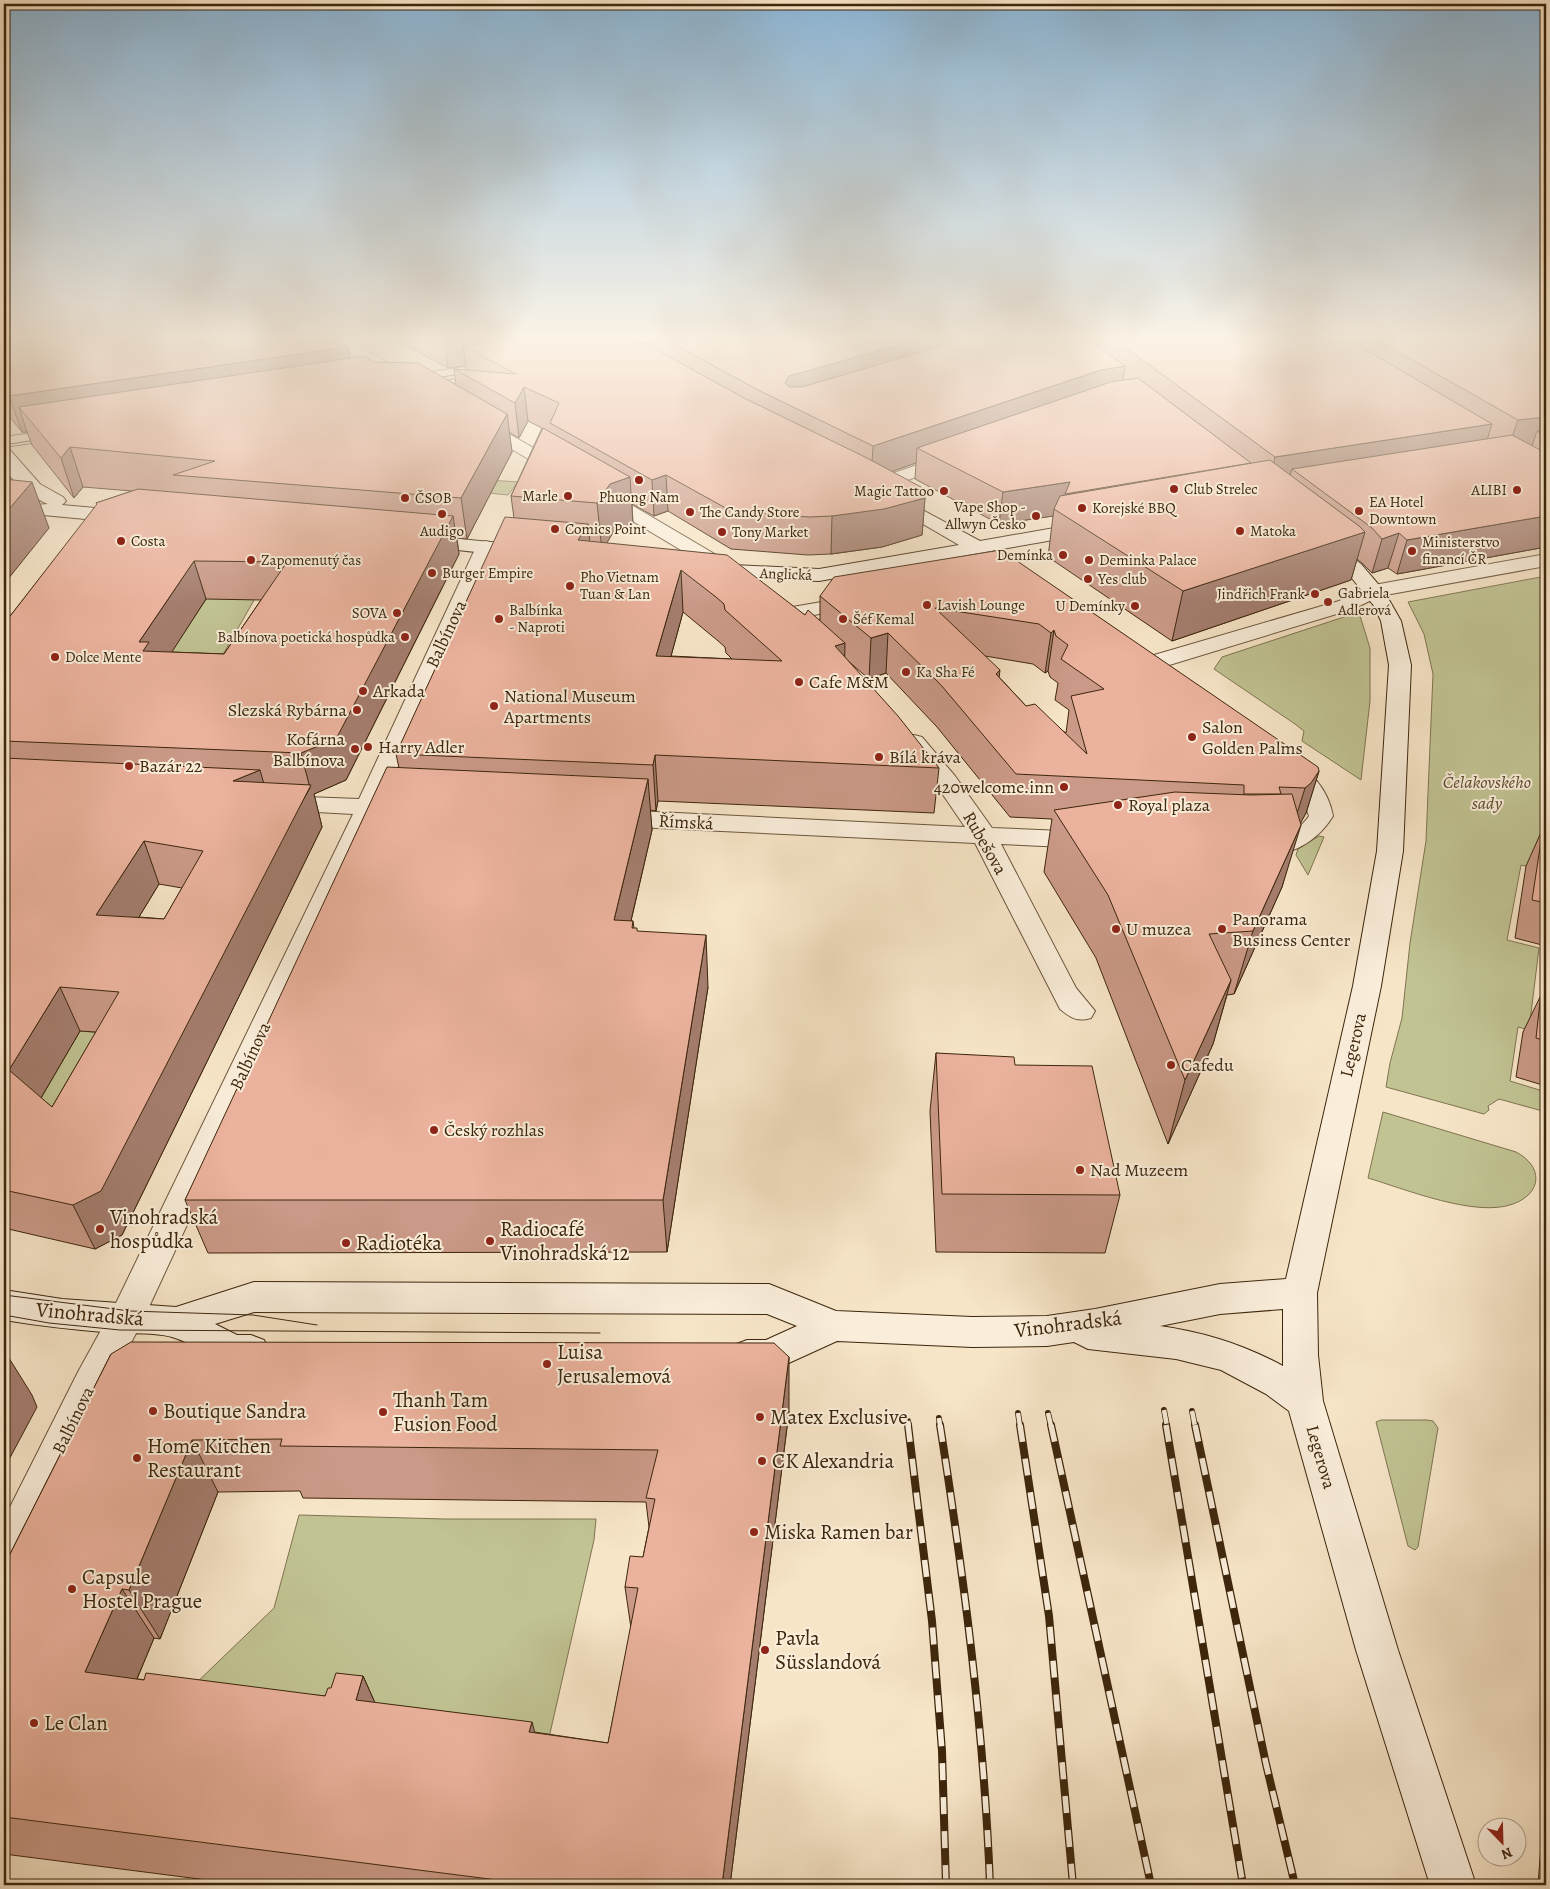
<svg xmlns="http://www.w3.org/2000/svg" width="1550" height="1889" font-family="Alegreya,serif">
<rect width="100%" height="100%" fill="#f7e5c8"/>
<filter id="stains"><feTurbulence type="fractalNoise" baseFrequency=".004" numOctaves="4"/><feColorMatrix values="0 0 0 0 .2 0 0 0 0 .09 0 0 0 0 .02 0 0 0 .5 -.17"/></filter>
<radialGradient id="worn" r=".72"><stop offset=".6" stop-color="#630" stop-opacity="0"/><stop offset="1" stop-color="#630" stop-opacity=".3"/></radialGradient>
<g fill="#c1c393" stroke="#7f7450">
<polygon points="475,479 518,482 508,495 447,489"/>
<polygon points="1546,576 1546,857 1544,870 1521,865 1507,940 1539,948 1529,1030 1518,1027 1510,1081 1546,1092 1546,1112 1499,1099 1488,1106 1489,1110 1484,1114 1386,1087 1390,1063 1402,1018 1410,943 1426,841 1433,674 1424,634 1408,602"/>
<polygon points="216,583 257,595 201,693 152,682"/>
<polygon points="1347,616 1360,616 1370,648 1370,701 1361,780 1302,741 1304,731 1295,724 1214,669 1222,657"/>
<polygon points="1319,836 1324,837 1308,875 1296,855 1298,849"/>
<polygon points="80,1031 113,1034 57,1120 31,1114"/>
<path d="M1383,1112l133,40c27,14 27,41 -3,52 -37,14 -108,-15 -145,-26z"/>
<polygon points="1381,1420 1427,1420 1433,1421 1438,1428 1418,1547 1415,1550 1408,1546 1376,1422"/>
<polygon points="299,1515 445,1519 596,1519 594,1540 548,1742 191,1688 274,1608"/>
</g>
<g fill="none" stroke-linecap="round" stroke-linejoin="round">
<defs>
<g id="street">
<polygon points="330,340 349,340 410,375 492,363 500,368 492,373 403,386 397,384 396,380"/>
<polygon points="477,416 569,468 572,472 569,476 557,476 471,425 469,421 471,417"/>
<polygon points="67,428 73,429 75,433 73,437 4,447 4,437"/>
<polygon points="950,454 956,455 959,459 956,463 876,491 864,491 861,487 864,483"/>
<polygon points="600,489 606,490 735,566 738,570 735,574 721,574 594,498 591,494 594,490"/>
<polygon points="486,541 493,543 496,547 383,800 416,804 419,809 416,814 407,816 377,815 142,1322 104,1394 18,1574 4,1580 4,1519 78,1372 117,1301 353,814 280,810 271,808 268,803 271,798 280,796 359,799 476,547 479,543"/>
<polygon points="1546,554 1546,566 1380,596 1353,609 1153,670 1145,672 1137,670 1134,665 1137,660 1339,601 1374,585"/>
<polygon points="856,596 863,598 866,602 863,606 781,621 774,619 771,615 774,611 781,609"/>
<path d="M914,735l8,2 33,39 37,52 94,4 9,2 4,6 -4,6 -9,2 -85,-4 75,144 19,23 -4,7c-14,4 -20,0 -31,-9l-85,-166 -360,-17 -9,-3 -3,-5 3,-5 9,-3 350,17 -28,-41 -35,-44 4,-5z"/>
<path d="M1286,760c24,6 43,32 47,56 -17,28 -49,45 -83,37l-4,-6 4,-6c23,-5 44,-3 59,-25l-8,-23 -27,-26 4,-5z"/>
</g>
<g id="secondary">
<path d="M4,449l6,1 30,34 23,13 3,4 -4,4 66,6 7,2 2,4 -2,4 -7,2 -85,-8 -39,4v-12l44,-3c-13,-5 -41,-25 -44,-39 -1,-5 0,-12 0,-16z"/>
<polygon points="891,493 980,541 1088,522 1095,524 1097,528 1095,532 1088,534 819,581 713,576 706,574 703,570 706,566 713,564 819,569 959,545 885,502 882,498 885,494"/>
<polygon points="420,535 529,546 536,548 539,552 536,556 529,558 413,545 410,541 413,537"/>
<path d="M1325,540l7,2 29,22 23,27 17,30 10,44 -8,186 -22,135 -64,307 1,62 5,46 75,249 78,235h-46l-74,-235 -67,-239 -23,-17 -45,-24 -45,-11 -88,-10 -14,-7 -27,4 -75,1 -135,-6 -68,31h-22l-13,-5 -5,-11 5,-11 13,-5h19l31,-14 -30,-12 -513,-2 -39,12 22,11h14l13,5 5,11 -5,11c-43,15 -57,-15 -92,-25 -18,-5 -40,-3 -58,-4 -37,-3 -73,-7 -110,-13v-30l58,9 114,8 78,-25 515,2 67,27 136,6 75,-1 48,-7 125,-25 66,-5 67,-293 24,-135 12,-186 -8,-44 -7,-15 -27,-34 -29,-22 -3,-4 3,-4zM1283,1309v57c-38,-21 -80,-34 -123,-40l60,-12z"/>
</g>
</defs>
<use href="#street" stroke="#6c563b" stroke-width="2"/>
<use href="#secondary" stroke="#3d260c" stroke-width="2"/>
<use href="#street" fill="#faeedb" fill-rule="evenodd"/>
<use href="#secondary" fill="#faeedb" fill-rule="evenodd"/>
<g stroke="#3d260c" stroke-width="1">
<polyline points="626,346 671,340"/>
<polyline points="429,379 468,373"/>
<polyline points="4,445 43,439"/>
<polyline points="4,1295 130,1311 253,1315 317,1325"/>
<polyline points="4,1315 49,1323 120,1330 600,1333"/>
</g>
<defs>
<g id="rail-far1">
<polyline points="1164,1410 1167,1426"/>
<polyline points="1192,1411 1195,1426"/>
<polyline points="1018,1413 1020,1426"/>
<polyline points="1048,1413 1051,1426"/>
<polyline points="939,1418 940,1426"/>
<polyline points="908,1421 909,1426"/>
</g>
<g id="rail">
<polyline points="908,1425 932,1621 942,1751 946,1885"/>
<path d="M940,1425c24,153 44,305 50,460"/>
<polyline points="1020,1425 1049,1616 1073,1885"/>
<polyline points="1051,1425 1151,1885"/>
<polyline points="1166,1425 1243,1885"/>
<polyline points="1195,1425 1266,1764 1295,1885"/>
</g>
</defs>
<use href="#rail-far1" stroke="#3d260c" stroke-width="6"/>
<use href="#rail" stroke="#3d260c" stroke-width="8"/>
<use href="#rail-far1" stroke="#faeedb" stroke-width="4.5" stroke-dasharray="14" stroke-linecap="butt"/>
<use href="#rail" stroke="#faeedb" stroke-width="5.5" stroke-dasharray="17" stroke-linecap="butt"/>
</g>
<g fill="#ca9987" stroke="#3d260c" fill-rule="evenodd">
<path d="M4,340l347,19 23,3 82,22 -2,-15 12,1v-4l-18,2 -52,-28h237l12,7 5,-1v-6h896v207l-149,27 -9,-6 -16,5 -10,-10 -5,-4 -6,21 -179,61 -124,-84 5,-41 -54,8 -84,-45 1,-16 -24,8 33,27 -3,37 -40,12 -51,7 -23,1 -77,-6 -63,-38 -14,5 -22,-12 1,20 -19,7 -8,12 214,77v-24l181,-46 318,221 -13,42 -6,10 -18,64 -48,107 -7,1 -14,49 -45,100 -72,-186 -52,-86 8,-53 -42,-2 -73,-90 -51,-54 -17,6 -21,-18 91,107 -5,45 -276,-12 -2,10 -6,-1 2,20 -21,91h2l1,7 3,3 71,56 -41,265 -459,1 -23,-53 214,-432 -3,-14 118,-236 -3,-22 31,-68 -14,-7 -9,17 -10,-6 3,20 -45,87 -10,-1 2,16 -113,226 -32,14 8,33 -200,408 -27,14 -91,-21v-604l93,-119 -1,-2 36,-12 -49,-4 -9,11 -42,-53 -5,-13h-5l-18,-22zM206,599l55,1 -37,54 -53,-2zM683,612l34,28 8,7 1,6 6,6 -61,-3zM985,656l48,8 12,9 3,-2 2,6 8,6 -3,17 14,10 -3,23 -40,-27 -27,-29zM159,884l23,4 -18,31 -25,-2zM80,1031l16,1 -44,75 -11,-9z"/>
<polygon points="1543,828 1546,829 1546,946 1515,938 1526,866"/>
<polygon points="1546,956 1546,1086 1516,1077 1523,1032 1542,993"/>
<polygon points="936,1053 1015,1065 1120,1195 1105,1253 936,1252 930,1111"/>
<path d="M111,1354l678,57 -59,474h-484l-242,-31v-288zM300,1491l3,7 343,4 3,25 -6,30 -18,30 6,41 -23,115 -74,-11 -159,-29 -12,-27 -32,12 -6,8 -188,-17 17,-41 6,1 58,-147z"/>
<polygon points="1546,1780 1546,1885 1538,1885"/>
</g>
<g fill="#a47d6e" stroke="#3d260c">
<polygon points="444,340 575,340 463,346 466,366 448,368"/>
<polygon points="918,340 1020,340 792,406 785,383 789,376"/>
<polygon points="348,347 355,383 19,407 27,432 22,432 9,396"/>
<polygon points="1125,366 1120,397 917,448 916,463 871,479 873,446 1101,370"/>
<polygon points="524,387 528,421 519,438 515,403"/>
<polygon points="507,414 512,452 467,539 461,498"/>
<polygon points="1546,417 1546,436 1537,431 1531,449 1507,452 1518,420"/>
<polygon points="1492,424 1482,456 1292,469 1287,487 1268,490 1275,457"/>
<polygon points="70,447 83,487 74,498 61,458"/>
<polygon points="1251,463 1244,494 1054,509 1053,516 999,524 1003,492 1070,482"/>
<polygon points="666,475 668,511 654,516 652,480"/>
<polygon points="630,477 633,524 614,531 602,551 597,503 610,484"/>
<polygon points="32,482 49,528 4,584 4,515"/>
<polygon points="925,498 922,535 882,547 831,554 832,516"/>
<polygon points="453,516 459,554 346,780 314,794 322,827 122,1235 95,1249 73,1205 310,788 301,753"/>
<polygon points="1546,516 1546,547 1397,574 1407,540"/>
<polygon points="588,524 592,565 578,540"/>
<polygon points="1365,532 1351,580 1172,641 1183,591"/>
<polygon points="1399,533 1388,568 1372,573 1382,539"/>
<polygon points="194,561 206,599 159,672 156,692 139,642"/>
<polygon points="681,570 683,612 659,700 656,656"/>
<polygon points="1054,630 1048,671 1045,673 1051,633"/>
<polygon points="888,633 886,673 869,679 871,638"/>
<polygon points="845,643 844,686 835,646"/>
<polygon points="1000,670 995,711 996,674"/>
<polygon points="655,755 658,801 656,811 653,765"/>
<polygon points="260,770 272,812 233,781"/>
<polygon points="1319,771 1306,813 1299,826 1292,830 1305,788"/>
<polygon points="648,779 652,830 619,972 614,920"/>
<polygon points="1301,825 1282,887 1234,994 1253,931"/>
<polygon points="144,841 159,884 114,958 96,915"/>
<polygon points="706,935 708,987 667,1252 663,1200"/>
<polygon points="1231,980 1213,1044 1168,1144 1185,1080"/>
<polygon points="60,987 80,1031 31,1115 9,1070"/>
<polygon points="4,1350 32,1395 37,1407 4,1469"/>
<polygon points="789,1357 789,1411 730,1885 722,1885"/>
<polygon points="192,1440 218,1492 160,1639 129,1590"/>
<polygon points="122,1589 154,1638 120,1719 85,1672"/>
<polygon points="363,1676 384,1723 356,1700"/>
<polygon points="532,1722 544,1767 529,1732"/>
</g>
<g fill="#ebb29d" stroke="#3d260c" fill-rule="evenodd">
<polygon points="4,340 336,340 348,347 9,396 4,389"/>
<polygon points="505,340 633,340 645,347 646,344 744,398 865,457 921,487 925,498 884,509 832,516 809,517 731,511 666,475 652,480 550,423 559,403 524,387 515,403 454,369 516,374 463,346"/>
<polygon points="666,340 918,340 789,376 785,383 789,387 802,387 962,340 1090,340 1125,366 1101,370 873,446 758,390"/>
<polygon points="1115,340 1349,340 1492,424 1275,457"/>
<polygon points="1377,340 1546,340 1546,417 1518,420"/>
<polygon points="365,356 374,362 418,363 507,414 461,498 173,475 215,461 70,447 61,458 19,407"/>
<polygon points="1138,378 1251,463 1065,494 1070,482 1003,492 917,448 1111,382"/>
<polygon points="543,428 630,477 610,484 597,503 511,496"/>
<polygon points="1546,429 1546,436 1537,431"/>
<polygon points="1512,435 1546,453 1546,516 1407,540 1399,533 1382,539 1372,528 1292,469"/>
<polygon points="1270,460 1359,526 1365,532 1183,591 1054,509 1060,496"/>
<polygon points="4,479 32,482 4,515"/>
<path d="M138,489l315,27 -117,223 -35,14 -297,-12v-117l93,-120 -1,-1zM194,561l93,1 -63,92 -81,-3 6,-9h-10z"/>
<path d="M505,517l83,7 -10,16 149,15 78,60 3,-5 37,33 -10,3 63,70 41,52 -284,-13 -2,10 -257,-11zM681,570l35,27 8,7 1,6 57,51 -126,-5z"/>
<path d="M1001,550l317,217 1,4 -8,12 -6,5 -26,-1 2,7h-37v-9l-228,-11 -75,-89 -53,-52 -17,5 -51,-42 14,-19zM935,608l104,16 12,9 3,-3 2,6 12,9 -7,14 43,30 -33,7 16,58 -52,-50 -9,2 -30,-32 4,-4z"/>
<path d="M4,758l256,12 -27,11 78,4 -210,406 -28,14 -69,-15zM144,841l59,10 -39,68 -68,-4zM60,987l59,5 -67,115 -43,-37z"/>
<polygon points="387,767 648,779 614,920 633,921 632,928 637,928 637,931 706,935 663,1200 185,1200"/>
<polygon points="1175,792 1251,795 1292,794 1301,825 1253,931 1209,934 1231,980 1185,1080 1108,895 1054,810"/>
<polygon points="1543,828 1546,829 1546,903 1532,900"/>
<polygon points="1541,993 1546,994 1546,1041 1536,1038"/>
<polygon points="936,1053 1014,1057 1015,1065 1092,1066 1120,1195 942,1194"/>
<path d="M131,1342l643,1 15,14 -67,528h-186l-532,-68v-251l107,-212zM282,1439l-2,7 378,4 -12,48 9,1 -12,58 -13,-1 -5,31 13,1 -30,155 -79,-11 3,-10 -176,-22 7,-24 -27,-3 -5,15h-3l-3,8 -179,-23 -2,7 -59,-8 37,-83 7,1 63,-150z"/>
<polygon points="4,1350 9,1362 4,1372"/>
</g>
<linearGradient id="sky" x2="0" y2="1"><stop stop-color="#8cb7d8"/><stop offset="0.56" stop-color="#fbf3e6"/><stop offset="1" stop-color="#fbf3e6" stop-opacity="0"/></linearGradient>
<rect width="1550" height="604" fill="url(#sky)"/>
<g fill="#8f2418" stroke="#faeedb" stroke-width="2">
<circle cx="639" cy="480" r="5"/>
<circle cx="1174" cy="489" r="5"/>
<circle cx="1517" cy="490" r="5"/>
<circle cx="944" cy="491" r="5"/>
<circle cx="568" cy="496" r="5"/>
<circle cx="405" cy="498" r="5"/>
<circle cx="1082" cy="508" r="5"/>
<circle cx="1359" cy="511" r="5"/>
<circle cx="690" cy="512" r="5"/>
<circle cx="442" cy="514" r="5"/>
<circle cx="1036" cy="516" r="5"/>
<circle cx="555" cy="529" r="5"/>
<circle cx="1240" cy="531" r="5"/>
<circle cx="722" cy="532" r="5"/>
<circle cx="121" cy="541" r="5"/>
<circle cx="1412" cy="551" r="5"/>
<circle cx="1063" cy="555" r="5"/>
<circle cx="251" cy="560" r="5"/>
<circle cx="1089" cy="560" r="5"/>
<circle cx="432" cy="573" r="5"/>
<circle cx="1088" cy="579" r="5"/>
<circle cx="570" cy="586" r="5"/>
<circle cx="1315" cy="594" r="5"/>
<circle cx="1328" cy="602" r="5"/>
<circle cx="927" cy="605" r="5"/>
<circle cx="1135" cy="606" r="5"/>
<circle cx="397" cy="613" r="5"/>
<circle cx="499" cy="619" r="5"/>
<circle cx="843" cy="619" r="5"/>
<circle cx="405" cy="637" r="5"/>
<circle cx="55" cy="657" r="5"/>
<circle cx="906" cy="672" r="5"/>
<circle cx="799" cy="682" r="5"/>
<circle cx="363" cy="691" r="5"/>
<circle cx="494" cy="706" r="5"/>
<circle cx="357" cy="710" r="5"/>
<circle cx="1192" cy="737" r="5"/>
<circle cx="368" cy="747" r="5"/>
<circle cx="355" cy="749" r="5"/>
<circle cx="879" cy="757" r="5"/>
<circle cx="129" cy="766" r="5"/>
<circle cx="1064" cy="787" r="5"/>
<circle cx="1118" cy="805" r="5"/>
<circle cx="1116" cy="929" r="5"/>
<circle cx="1222" cy="929" r="5"/>
<circle cx="1171" cy="1065" r="5"/>
<circle cx="434" cy="1130" r="5"/>
<circle cx="1080" cy="1170" r="5"/>
<circle cx="100" cy="1229" r="5"/>
<circle cx="490" cy="1241" r="5"/>
<circle cx="346" cy="1243" r="5"/>
<circle cx="547" cy="1364" r="5"/>
<circle cx="153" cy="1411" r="5"/>
<circle cx="383" cy="1412" r="5"/>
<circle cx="760" cy="1417" r="5"/>
<circle cx="137" cy="1458" r="5"/>
<circle cx="762" cy="1461" r="5"/>
<circle cx="754" cy="1532" r="5"/>
<circle cx="72" cy="1589" r="5"/>
<circle cx="765" cy="1650" r="5"/>
<circle cx="34" cy="1723" r="5"/>
</g>
<g text-anchor="middle" dominant-baseline="central" stroke-width="4" stroke-linejoin="round" paint-order="stroke">
<g font-size="15" fill="#3d260c" stroke="#faeedb" text-anchor="start">
<text x="1184" y="489">Club Strelec</text>
<text x="1507" y="490" text-anchor="end">ALIBI</text>
<text x="934" y="491" text-anchor="end">Magic Tattoo</text>
<text x="558" y="496" text-anchor="end">Marle</text>
<text x="639" y="497" text-anchor="middle">Phuong Nam</text>
<text x="415" y="498">ČSOB</text>
<text x="1369" y="502">EA Hotel<tspan x="1369" dy="17">Downtown</tspan></text>
<text x="1026" y="507" text-anchor="end">Vape Shop -<tspan x="1026" dy="17">Allwyn Česko</tspan></text>
<text x="1092" y="508">Korejské BBQ</text>
<text x="700" y="512">The Candy Store</text>
<text x="565" y="529">Comics Point</text>
<text x="442" y="531" text-anchor="middle">Audigo</text>
<text x="1250" y="531">Matoka</text>
<text x="732" y="532">Tony Market</text>
<text x="131" y="541">Costa</text>
<text x="1422" y="542">Ministerstvo<tspan x="1422" dy="17">financí ČR</tspan></text>
<text x="1053" y="555" text-anchor="end">Demínka</text>
<text x="261" y="560">Zapomenutý čas</text>
<text x="1099" y="560">Deminka Palace</text>
<text x="442" y="573">Burger Empire</text>
<text x="580" y="577">Pho Vietnam<tspan x="580" dy="17">Tuan &amp; Lan</tspan></text>
<text x="1098" y="579">Yes club</text>
<text x="1338" y="593">Gabriela<tspan x="1338" dy="17">Adlerová</tspan></text>
<text x="1305" y="594" text-anchor="end">Jindřich Frank</text>
<text x="937" y="605">Lavish Lounge</text>
<text x="1125" y="606" text-anchor="end">U Demínky</text>
<text x="509" y="610">Balbínka<tspan x="509" dy="17">- Naproti</tspan></text>
<text x="387" y="613" text-anchor="end">SOVA</text>
<text x="853" y="619">Šéf Kemal</text>
<text x="395" y="637" text-anchor="end">Balbínova poetická hospůdka</text>
<text x="65" y="657">Dolce Mente</text>
<text x="916" y="672">Ka Sha Fé</text>
</g>
<g font-size="15" fill="#3d260c" stroke="#faeedb">
<text transform="translate(786 574) rotate(2)">Anglická</text>
</g>
<g font-size="18" fill="#3d260c" stroke="#faeedb">
<text transform="translate(446 634) rotate(-65)">Balbínova</text>
<text transform="translate(686 822) rotate(3)">Římská</text>
<text transform="translate(985 843) rotate(60)">Rubešova</text>
<text transform="translate(1353 1045) rotate(-77)">Legerova</text>
<text transform="translate(250 1056) rotate(-65)">Balbínova</text>
<text transform="translate(73 1420) rotate(-64)">Balbínova</text>
<text transform="translate(1321 1457) rotate(74)">Legerova</text>
</g>
<g font-size="18" fill="#3d260c" stroke="#faeedb" text-anchor="start">
<text x="809" y="682">Cafe M&amp;M</text>
<text x="373" y="691">Arkada</text>
<text x="504" y="696">National Museum<tspan x="504" dy="21">Apartments</tspan></text>
<text x="347" y="710" text-anchor="end">Slezská Rybárna</text>
<text x="1202" y="727">Salon<tspan x="1202" dy="21">Golden Palms</tspan></text>
<text x="345" y="739" text-anchor="end">Kofárna<tspan x="345" dy="21">Balbínova</tspan></text>
<text x="378" y="747">Harry Adler</text>
<text x="889" y="757">Bílá kráva</text>
<text x="139" y="766">Bazár 22</text>
<text x="1054" y="787" text-anchor="end">420welcome.inn</text>
<text x="1128" y="805">Royal plaza</text>
<text x="1232" y="919">Panorama<tspan x="1232" dy="21">Business Center</tspan></text>
<text x="1126" y="929">U muzea</text>
<text x="1181" y="1065">Cafedu</text>
<text x="444" y="1130">Český rozhlas</text>
<text x="1090" y="1170">Nad Muzeem</text>
</g>
<g font-size="18" font-style="italic" fill="#5e4d2e" stroke="#faeedb">
<text x="1487" y="782">Čelakovského<tspan x="1487" dy="21">sady</tspan></text>
</g>
<g font-size="21" fill="#3d260c" stroke="#faeedb" text-anchor="start">
<text x="110" y="1217">Vinohradská<tspan x="110" dy="24">hospůdka</tspan></text>
<text x="500" y="1229">Radiocafé<tspan x="500" dy="24">Vinohradská 12</tspan></text>
<text x="356" y="1243">Radiotéka</text>
<text x="557" y="1352">Luisa<tspan x="557" dy="24">Jerusalemová</tspan></text>
<text x="393" y="1400">Thanh Tam<tspan x="393" dy="24">Fusion Food</tspan></text>
<text x="163" y="1411">Boutique Sandra</text>
<text x="770" y="1417">Matex Exclusive</text>
<text x="147" y="1446">Home Kitchen<tspan x="147" dy="24">Restaurant</tspan></text>
<text x="772" y="1461">CK Alexandria</text>
<text x="764" y="1532">Miska Ramen bar</text>
<text x="82" y="1577">Capsule<tspan x="82" dy="24">Hostel Prague</tspan></text>
<text x="775" y="1638">Pavla<tspan x="775" dy="24">Süsslandová</tspan></text>
<text x="44" y="1723">Le Clan</text>
</g>
<g font-size="21" fill="#3d260c" stroke="#faeedb">
<text transform="translate(90 1314) rotate(5)">Vinohradská</text>
<text transform="translate(1068 1324) rotate(-7)">Vinohradská</text>
</g>
</g>
<rect width="1550" height="1889" fill="none" stroke="#f7e5c8" stroke-width="20"/>
<rect x="5" y="5" width="1540" height="1879" fill="none" stroke="#3d260c" stroke-width="2.5"/>
<rect x="10" y="10" width="1530" height="1869" fill="none" stroke="#3d260c"/>
<g transform="translate(1502 1842) rotate(157)"><circle r="24" fill="#faeedb" stroke="#ae9e88"/>
<path d="M0-4L9 19L0 12L-9 19Z" fill="#8f2418"/>
<text y="-8" font-size="14" font-weight="bold" text-anchor="middle" fill="#3d260c">N</text>
</g>
<rect width="100%" height="100%" filter="url(#stains)"/>
<rect width="100%" height="100%" fill="url(#worn)"/>
</svg>
